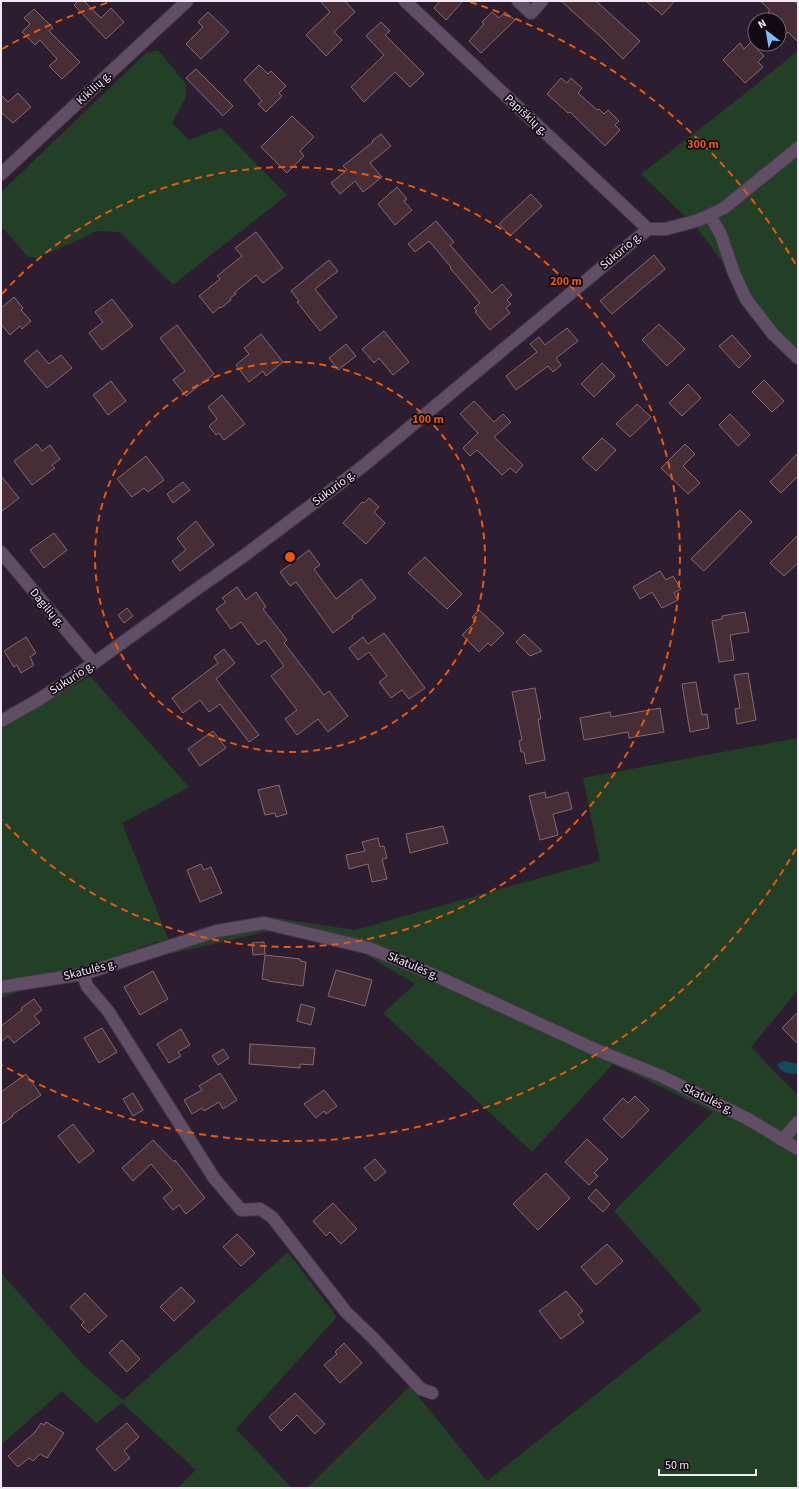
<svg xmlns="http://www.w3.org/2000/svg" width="799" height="1489" font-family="'Source Sans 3',sans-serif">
<rect width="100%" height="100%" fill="#2d1d30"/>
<g fill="#224025">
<polygon points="158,50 186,84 186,97 172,123 189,140 221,128 287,195 173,285 120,232 97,231 76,241 37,258 28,257 1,226 1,192 146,53"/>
<polygon points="798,51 798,349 766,319 696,227 641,174 723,111"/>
<polygon points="90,676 189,787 122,823 169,941 262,916 355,930 600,861 583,778 798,738 798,990 751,1047 798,1095 798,1358 796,1360 798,1362 798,1488 307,1488 410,1386 487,1481 702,1310 614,1211 713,1112 613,1064 532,1152 383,1013 415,984 365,954 274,930 165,955 158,941 1,998 1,728"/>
<polygon points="288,1252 337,1317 236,1429 292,1488 177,1488 196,1470 122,1403 96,1423 62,1391 1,1445 1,1273 85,1367 123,1400"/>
</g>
<path fill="#124b5a" d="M784,1061l14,3v10c-9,0 -18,-1 -21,-10z"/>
<g fill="#472d35" stroke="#876972">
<polygon points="78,1 84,1 101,18 111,8 124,22 106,39 74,5"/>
<polygon points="320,1 345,1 355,12 334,32 342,40 326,56 306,35 330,12"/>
<polygon points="440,1 463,1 446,20 434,8"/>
<polygon points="561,1 596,1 640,41 623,59 601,37"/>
<polygon points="646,1 675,1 662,15"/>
<polygon points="760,1 794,1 798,5 798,42 788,32 784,36 779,30 779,20 777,20 768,12 770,10"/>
<polygon points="34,9 53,28 49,31 80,62 62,79 49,66 57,59 40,40 35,45 22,32 30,24 24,18"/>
<polygon points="208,12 229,32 201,59 186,44 203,27 198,22"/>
<polygon points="492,12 499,18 505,12 515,20 481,53 469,41 484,24 482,22"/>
<polygon points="381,22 390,31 385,35 424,74 410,87 395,72 364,102 351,87 384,55 366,36"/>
<polygon points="751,42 764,56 758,62 763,67 745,83 723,60 740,43 744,49"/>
<polygon points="259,65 268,74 271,71 286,86 279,93 282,96 266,112 258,104 262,101 244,80"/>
<polygon points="196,69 233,106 223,116 186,78"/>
<polygon points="561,78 567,83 571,78 582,88 578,93 597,110 599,109 604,114 608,110 619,121 615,125 620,130 605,146 570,112 568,113 547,94"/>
<polygon points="18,93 31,107 13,123 1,112 1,95 8,102"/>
<polygon points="292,116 314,137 300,151 304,156 287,173 261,147"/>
<polygon points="381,134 391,146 370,163 382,177 363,192 355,181 340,194 331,183 347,170 343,166 373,142 372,141"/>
<polygon points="397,187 407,199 404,201 412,210 395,225 378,204"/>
<polygon points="531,194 542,206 510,236 499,224"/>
<polygon points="436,221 454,242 450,245 492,293 502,284 512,295 507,300 511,304 506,308 510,313 490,330 475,312 477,311 474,308 480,303 450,268 451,267 429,241 415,252 408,244"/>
<polygon points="256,232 283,268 263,283 256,275 234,293 236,294 230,298 231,300 221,308 220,307 213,313 199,296 220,279 217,276 242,256 235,248"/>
<polygon points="654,255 665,269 612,314 600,301"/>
<polygon points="329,260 338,271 315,289 337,317 320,331 297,302 299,301 291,291"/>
<polygon points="14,297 23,308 21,310 31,321 22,329 20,326 10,335 1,324 1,308"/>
<polygon points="112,299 133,326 102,350 89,333 103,322 95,312"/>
<polygon points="659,324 685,349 667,366 642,340"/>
<polygon points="177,325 214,374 186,396 173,380 185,371 160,338"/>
<polygon points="567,328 578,341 556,358 561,365 553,372 548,366 516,390 506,376 537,352 530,344 539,337 545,345"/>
<polygon points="384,331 409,362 393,375 379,358 374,363 362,349"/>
<polygon points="261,334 283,362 266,376 263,371 249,382 236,365 249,354 244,348"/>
<polygon points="732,335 751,356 739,368 719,346"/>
<polygon points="346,344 356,356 338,370 329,358"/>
<polygon points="37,350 49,364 61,355 72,368 47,388 24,361"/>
<polygon points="602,363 615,376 594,397 581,384"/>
<polygon points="764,380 784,401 772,412 752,392"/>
<polygon points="111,381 126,401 108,415 93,395"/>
<polygon points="688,384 701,398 682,416 669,403"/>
<polygon points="222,395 245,424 224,440 219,433 216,435 209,426 217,419 208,407"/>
<polygon points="474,401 494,422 503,414 511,422 494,437 523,465 516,473 510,468 502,475 477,450 470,456 463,448 478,433 460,414"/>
<polygon points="637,404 651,417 630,437 616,424"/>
<polygon points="730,414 750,435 738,446 719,425"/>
<polygon points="602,438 616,450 596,471 582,458"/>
<polygon points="37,444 42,451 50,445 60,459 52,465 55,468 32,485 14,461"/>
<polygon points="685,444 695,454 683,466 700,483 688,494 661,468"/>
<polygon points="798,453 798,476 781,493 770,482"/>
<polygon points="146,456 164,480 148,492 144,488 132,497 117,479"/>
<polygon points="1,476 19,498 1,512"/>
<polygon points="183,482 190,490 173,503 167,494"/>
<polygon points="369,498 379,507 374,512 385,523 366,544 343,523 362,502 364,503"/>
<polygon points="740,510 752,522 704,571 691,559"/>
<polygon points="196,521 214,545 180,571 172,561 186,550 177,538"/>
<polygon points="54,533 67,550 44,568 30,550"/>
<polygon points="798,535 798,563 784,576 770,563"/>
<polygon points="309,550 320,565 314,569 336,599 361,579 376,598 352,616 353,618 333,633 296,582 290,586 280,572"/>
<polygon points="425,557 462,594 447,609 408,573"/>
<polygon points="660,571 666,580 673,576 681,589 674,593 678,600 662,608 652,592 640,599 633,587"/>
<polygon points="237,587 246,600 256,592 266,607 263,609 287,640 284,643 321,691 324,695 329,691 348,716 328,732 318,719 297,735 285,719 297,710 271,676 284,666 265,640 258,645 241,622 231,629 216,609 226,602 222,598"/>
<polygon points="127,608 133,616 124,623 118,615"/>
<polygon points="479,610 504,633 491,646 488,643 479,652 462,635 476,621 472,617"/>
<polygon points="745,612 749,632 730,635 734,660 719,662 712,621 722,619 722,616"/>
<polygon points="384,633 425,688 409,699 402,690 391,698 379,682 387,676 369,652 358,660 349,648 363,637 368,644"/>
<polygon points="524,634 542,651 530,656 516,642"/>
<polygon points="26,637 36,653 30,657 34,665 21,673 17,665 14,667 4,651"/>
<polygon points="224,649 235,663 216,679 259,735 249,742 220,704 209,712 200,700 183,713 172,698 218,663 214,657"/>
<polygon points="748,673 756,720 737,724 735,709 740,708 734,675"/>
<polygon points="696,682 702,715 707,714 709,728 690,732 682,684"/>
<polygon points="535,688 541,719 538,719 545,760 526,764 524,752 521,752 519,741 522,740 512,692"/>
<polygon points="660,708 664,732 629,738 628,732 584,740 580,718 610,712 611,717"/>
<polygon points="213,731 226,748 200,766 188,749"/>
<polygon points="279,785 287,814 276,817 275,813 265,815 258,790"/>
<polygon points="545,792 546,798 568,792 572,809 553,814 558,835 540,840 529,796"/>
<polygon points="443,826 448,843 410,853 406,834"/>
<polygon points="378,838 380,847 384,846 387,858 382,859 387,879 372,882 368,864 349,869 346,855 365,851 362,842"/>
<polygon points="201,864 204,870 211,867 222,893 200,902 187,870"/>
<polygon points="264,942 265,954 253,955 252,943"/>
<polygon points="265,955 300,959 300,961 306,962 303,986 268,981 268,980 262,979"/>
<polygon points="336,970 372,980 365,1006 328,996"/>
<polygon points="153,971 168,999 140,1015 124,987"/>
<polygon points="34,999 42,1010 34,1016 40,1023 14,1043 8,1036 1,1042 1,1026 22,1010 21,1008"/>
<polygon points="301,1004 315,1008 311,1025 297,1021"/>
<polygon points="798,1012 798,1044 782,1028"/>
<polygon points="102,1028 117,1052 99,1063 84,1038"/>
<polygon points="181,1029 190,1045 178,1052 181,1056 169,1063 157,1044"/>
<polygon points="250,1044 315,1048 313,1065 300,1064 300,1068 249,1064"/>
<polygon points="223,1049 229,1058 218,1065 212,1056"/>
<polygon points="220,1073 237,1100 223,1109 219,1102 204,1111 202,1108 192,1114 184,1100 202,1090 199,1086"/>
<polygon points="26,1074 41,1095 12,1115 13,1116 1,1125 1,1092"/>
<polygon points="324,1090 337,1106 326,1114 324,1111 316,1118 304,1104"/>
<polygon points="133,1093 143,1110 133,1116 123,1099"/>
<polygon points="635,1096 649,1110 622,1138 603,1119 623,1098 628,1103"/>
<polygon points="73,1124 94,1151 79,1163 58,1136"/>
<polygon points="587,1139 608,1159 594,1173 598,1176 589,1185 565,1162"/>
<polygon points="153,1140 174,1162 175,1160 205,1198 186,1214 179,1205 173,1210 163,1198 173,1190 151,1164 133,1181 122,1168"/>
<polygon points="375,1159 386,1172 375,1181 364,1168"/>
<polygon points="546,1173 570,1198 538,1230 513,1204"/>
<polygon points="596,1189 610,1204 603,1212 588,1198"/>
<polygon points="333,1203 357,1229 341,1244 330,1232 326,1236 313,1221"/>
<polygon points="237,1234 255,1253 241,1266 223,1247"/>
<polygon points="607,1244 623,1261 596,1285 581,1267"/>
<polygon points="181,1287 195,1301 174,1321 160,1307"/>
<polygon points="566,1291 583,1311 578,1315 584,1322 561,1339 539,1311"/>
<polygon points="85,1293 107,1316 89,1333 81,1325 84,1322 70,1307"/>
<polygon points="122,1340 140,1359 127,1372 109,1353"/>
<polygon points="344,1343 362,1363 340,1383 324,1365 337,1354 335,1352"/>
<polygon points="295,1393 325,1424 315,1434 297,1415 281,1431 269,1417"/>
<polygon points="46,1422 64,1433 47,1458 40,1454 33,1461 29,1458 18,1467 8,1456 35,1432 41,1423 44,1425"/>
<polygon points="127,1423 139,1437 124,1451 130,1458 115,1471 96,1449"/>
</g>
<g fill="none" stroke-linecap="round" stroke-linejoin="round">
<defs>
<g id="minor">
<polyline points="405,1 648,229"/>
<polyline points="518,1 531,13 542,1"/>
<polyline points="1,174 187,1"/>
<polyline points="710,215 721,235 734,273 746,299 773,334 798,358"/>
<polyline points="648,229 666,229 699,220 710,215 724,208 798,148"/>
<polyline points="1,552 94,663"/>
<polyline points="1,721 38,700 94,663 201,586 245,555 362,467 648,229"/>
<polyline points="83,974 87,986 108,1011 214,1178 241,1210 260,1209 272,1217 346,1312 373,1338 421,1389 432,1393"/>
<polyline points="1,987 83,974 217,931 264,923 369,948 423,970 592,1048 661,1076 748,1119 798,1149"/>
<polyline points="782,1140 798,1122"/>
</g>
</defs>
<use href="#minor" stroke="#463849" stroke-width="14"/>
<use href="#minor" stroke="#604e64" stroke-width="12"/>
</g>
<g fill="none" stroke="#e8590c" stroke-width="2" stroke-dasharray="7 5">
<circle cx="290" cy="557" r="195"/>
<path d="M2 294A390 390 0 1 1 2 820"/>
<path d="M796 849A584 584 0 0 1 2 1065M2 49A584 584 0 0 1 110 2M470 2A584 584 0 0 1 796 265"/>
</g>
<g text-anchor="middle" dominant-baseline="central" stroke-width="3.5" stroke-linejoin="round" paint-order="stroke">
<g font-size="12" fill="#f2e8f5" stroke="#110a13">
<text transform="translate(94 88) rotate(-43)">Kikilių g.</text>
<text transform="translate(526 115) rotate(43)">Papiškių g.</text>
<text transform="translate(621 251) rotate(-40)">Sūkurio g.</text>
<text transform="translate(334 488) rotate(-37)">Sūkurio g.</text>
<text transform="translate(47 608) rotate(50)">Dagilių g.</text>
<text transform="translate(72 678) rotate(-33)">Sūkurio g.</text>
<text transform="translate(413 966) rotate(23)">Skatulės g.</text>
<text transform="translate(90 970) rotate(-14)">Skatulės g.</text>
<text transform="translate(708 1099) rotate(26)">Skatulės g.</text>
</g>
</g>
<circle cx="290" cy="557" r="6" fill="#e8590c" stroke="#110a13" stroke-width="2"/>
<g font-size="12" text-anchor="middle" font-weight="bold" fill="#e8590c" stroke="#110a13" stroke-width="3.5" stroke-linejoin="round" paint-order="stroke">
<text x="703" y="148">300 m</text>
<text x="566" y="285">200 m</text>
<text x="428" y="423">100 m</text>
</g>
<rect width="799" height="1489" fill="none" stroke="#f2e8f5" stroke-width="4"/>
<g transform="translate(767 32) rotate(329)"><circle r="19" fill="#110a13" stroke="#6b636d"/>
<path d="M0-3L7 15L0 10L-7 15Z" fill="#83bcfa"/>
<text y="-6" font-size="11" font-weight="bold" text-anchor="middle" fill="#f2e8f5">N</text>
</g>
<path d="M659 1469v6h97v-6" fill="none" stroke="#f2e8f5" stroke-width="2"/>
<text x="665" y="1469" font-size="12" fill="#f2e8f5" stroke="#110a13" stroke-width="3" paint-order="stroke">50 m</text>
</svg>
